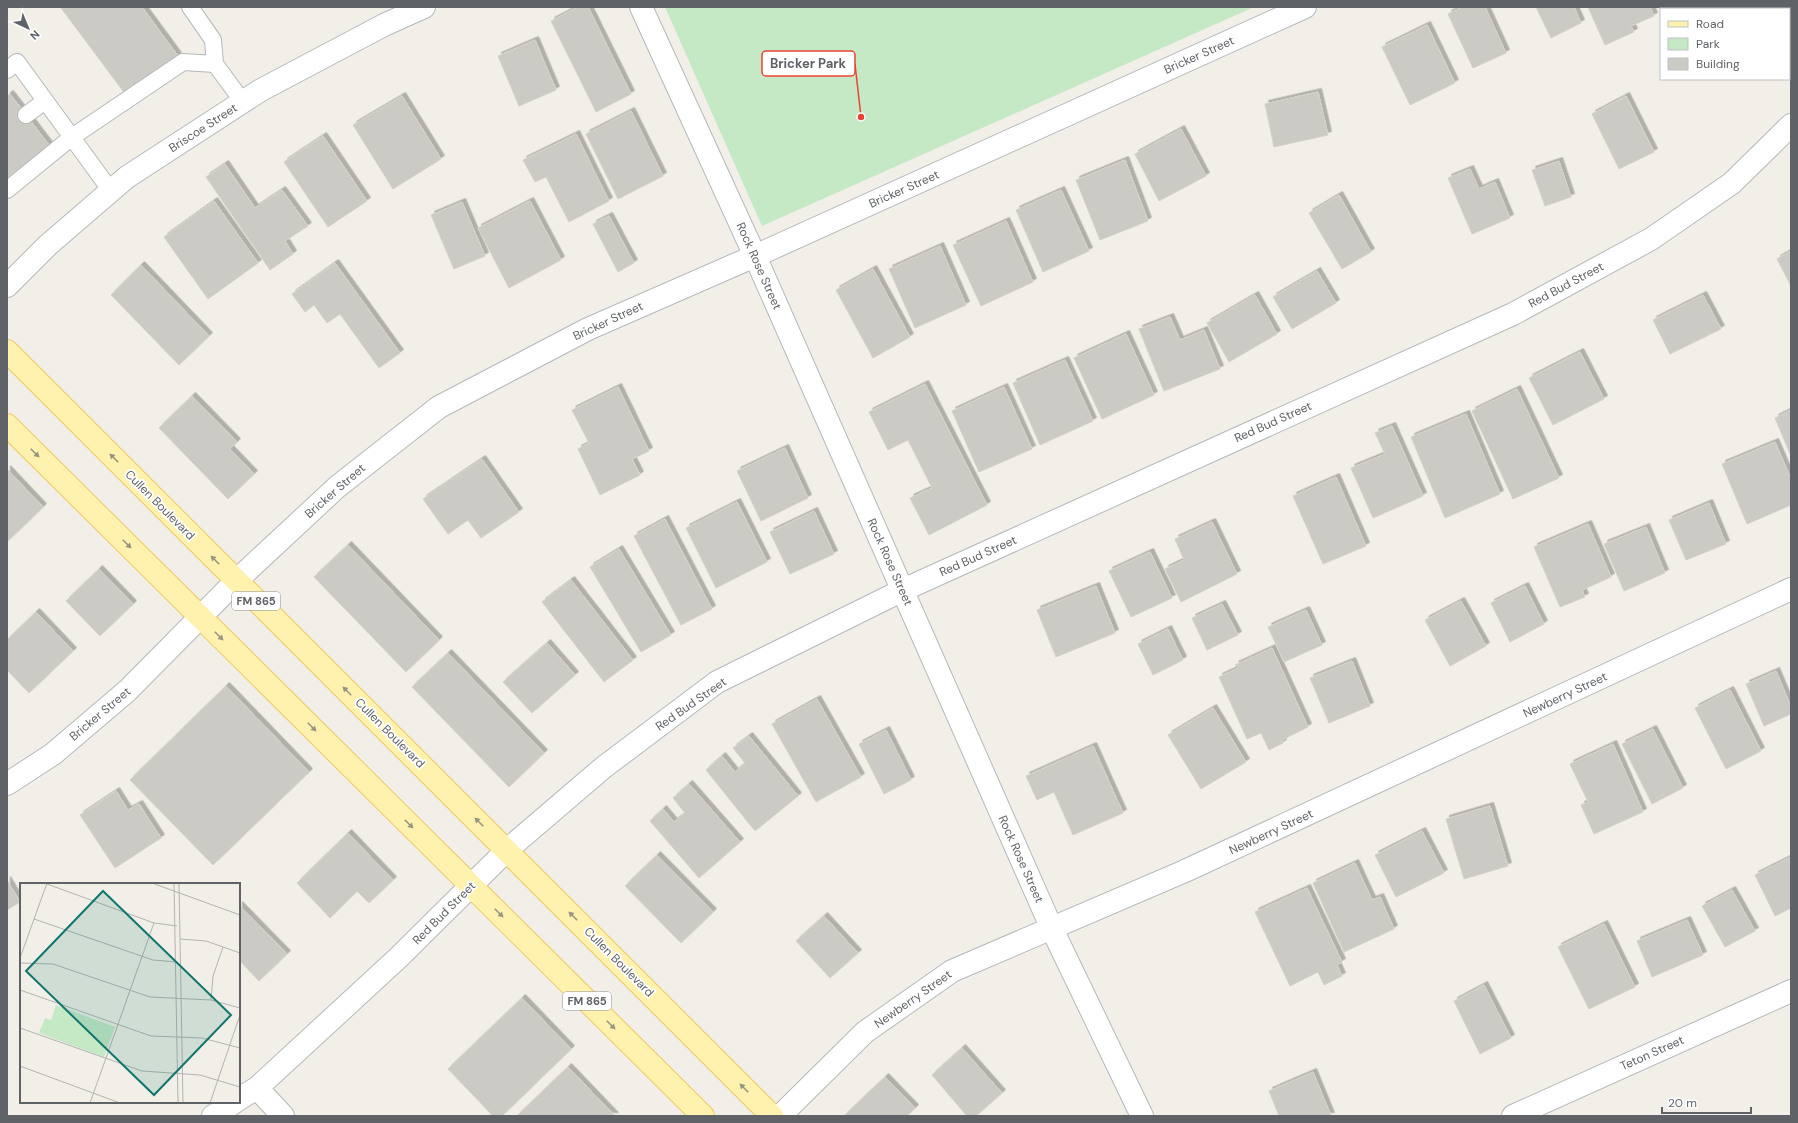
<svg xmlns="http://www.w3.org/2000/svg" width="1798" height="1123" font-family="'DM Sans',sans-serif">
<defs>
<filter id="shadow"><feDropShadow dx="3.5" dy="-3.5" stdDeviation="0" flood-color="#0004"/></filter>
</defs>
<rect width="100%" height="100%" fill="#f1efe8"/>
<polygon fill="#c5e8c5" points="665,7 1254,7 762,226"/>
<g fill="#cccac5" stroke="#d6d1c6" filter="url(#shadow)">
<polygon points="63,7 142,7 178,56 126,95 61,8"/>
<polygon points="578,7 588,7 631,94 596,112 551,21"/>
<polygon points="1462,7 1485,7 1506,53 1473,68 1448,14"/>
<polygon points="1536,7 1574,7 1581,23 1551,38"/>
<polygon points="1588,7 1650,7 1654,16 1631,26 1634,32 1605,45"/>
<polygon points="1427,25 1455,83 1410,105 1382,47"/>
<polygon points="535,40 556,90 519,106 498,56"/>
<polygon points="1318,92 1328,135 1274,147 1265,104"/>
<polygon points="10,94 49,145 7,178 7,96"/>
<polygon points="402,96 441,159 393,189 353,125"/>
<polygon points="1626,96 1654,152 1619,169 1592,114"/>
<polygon points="631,111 663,176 618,199 586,134"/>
<polygon points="1181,129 1206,176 1159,201 1135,154"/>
<polygon points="576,134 609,201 569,222 546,177 535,182 523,160"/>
<polygon points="323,136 367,201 328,227 284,162"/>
<polygon points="1125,160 1148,221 1100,240 1076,180"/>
<polygon points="1559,161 1571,197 1545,206 1532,170"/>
<polygon points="225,164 255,208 282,190 308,226 285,241 293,254 270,270 206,177"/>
<polygon points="1470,169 1479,189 1495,182 1510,218 1472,234 1448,178"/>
<polygon points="1061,190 1089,251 1043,272 1016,210"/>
<polygon points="1339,195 1371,252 1342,269 1309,213"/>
<polygon points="214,201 258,263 208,299 164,237"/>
<polygon points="530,201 561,260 509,288 478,228"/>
<polygon points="462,202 485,256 454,269 431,215"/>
<polygon points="609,216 634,263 618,272 593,224"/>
<polygon points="1006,221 1033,282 981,306 953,245"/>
<polygon points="940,246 966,305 915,328 889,269"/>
<polygon points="1791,251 1791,286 1777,259"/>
<polygon points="335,263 400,353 379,368 340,314 327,323 314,305 305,312 292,294"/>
<polygon points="141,265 209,336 179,365 111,295"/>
<polygon points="873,269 910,337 873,358 836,290"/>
<polygon points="1317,271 1336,303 1292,329 1273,297"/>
<polygon points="1255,295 1277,334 1229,362 1207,323"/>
<polygon points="1703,295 1721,329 1670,354 1653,320"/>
<polygon points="1170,317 1180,340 1204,330 1220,369 1164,391 1139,329"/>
<polygon points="1126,334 1154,395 1102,419 1074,358"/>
<polygon points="1580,352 1604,399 1553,425 1529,378"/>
<polygon points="1065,360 1093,421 1040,445 1013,383"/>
<polygon points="925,384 987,505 929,535 910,498 932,488 908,440 888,450 869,412"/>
<polygon points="618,387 649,451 632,459 640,475 600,495 578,449 589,443 572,410"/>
<polygon points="1004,387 1032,449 979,472 952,411"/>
<polygon points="1517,389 1559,478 1513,499 1472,411"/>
<polygon points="192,396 237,442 230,449 254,474 228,499 159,428"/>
<polygon points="1791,410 1791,456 1775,418"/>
<polygon points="1466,414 1500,494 1445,518 1411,437"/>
<polygon points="1392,426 1423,496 1373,518 1351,468 1385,454 1375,433"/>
<polygon points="1775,442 1791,479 1791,505 1747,524 1722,464"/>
<polygon points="785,448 808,498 761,521 737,471"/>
<polygon points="482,459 519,512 481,538 468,520 448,534 423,499"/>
<polygon points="7,469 43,507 7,542"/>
<polygon points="1336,477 1366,546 1323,564 1293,496"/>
<polygon points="737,502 767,562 716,588 686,528"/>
<polygon points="1709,503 1726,544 1686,560 1669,520"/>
<polygon points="814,511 834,554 790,574 770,532"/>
<polygon points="665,519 712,609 681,625 634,536"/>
<polygon points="1212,522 1237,574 1181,602 1165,569 1184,560 1175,539"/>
<polygon points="1588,524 1611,577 1582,590 1585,597 1560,607 1534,547"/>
<polygon points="1646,527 1665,573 1624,591 1604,544"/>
<polygon points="348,545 439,640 406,672 314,577"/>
<polygon points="619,549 671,635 641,652 590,567"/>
<polygon points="1150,552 1172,598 1131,617 1109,571"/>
<polygon points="99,569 133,604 100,636 66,601"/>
<polygon points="571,580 633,660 604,682 542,602"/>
<polygon points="1096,586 1115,633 1056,657 1037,610"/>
<polygon points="1525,586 1544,624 1510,642 1491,603"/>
<polygon points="1461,601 1486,646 1450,666 1425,620"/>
<polygon points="1222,604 1238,635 1207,650 1192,618"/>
<polygon points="1306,610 1322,645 1284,662 1268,627"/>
<polygon points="36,612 73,651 29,693 7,670 7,640"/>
<polygon points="1168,629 1183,660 1153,675 1138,644"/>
<polygon points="547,643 575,675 532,713 503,682"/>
<polygon points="1272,648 1308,727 1282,740 1283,743 1269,750 1261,733 1247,739 1219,677 1238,668 1235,665"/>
<polygon points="448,653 544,753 509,787 412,687"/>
<polygon points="1352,661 1370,706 1329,723 1310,678"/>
<polygon points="1776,671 1791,707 1791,714 1764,726 1746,684"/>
<polygon points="226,686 309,772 213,865 130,780"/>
<polygon points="1730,690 1761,751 1726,769 1695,708"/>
<polygon points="817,699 861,777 816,802 772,724"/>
<polygon points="1213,708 1246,762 1201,789 1168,735"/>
<polygon points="1653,729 1683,788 1652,804 1622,744"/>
<polygon points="886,730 911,780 884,794 859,744"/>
<polygon points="749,736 798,796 755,831 706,770 722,756 735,772 745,763 733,748"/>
<polygon points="1613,744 1643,812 1594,834 1581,805 1588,802 1570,764"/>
<polygon points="1093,746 1123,813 1073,835 1054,792 1037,800 1026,776"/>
<polygon points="689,784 740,842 699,878 650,821 663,809 674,822 685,813 673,798"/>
<polygon points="116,791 128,810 139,804 161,838 115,868 80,815"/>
<polygon points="1490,806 1508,866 1464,879 1446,819"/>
<polygon points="1422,831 1444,873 1396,897 1375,855"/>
<polygon points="348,833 393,880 369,903 357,891 330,918 297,883"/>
<polygon points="657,855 713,912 681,943 625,886"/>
<polygon points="1791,857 1791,908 1775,916 1755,875"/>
<polygon points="1355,863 1372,900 1380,897 1394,929 1344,952 1313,883"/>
<polygon points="7,880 20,902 7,910"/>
<polygon points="1307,888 1342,962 1337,965 1342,976 1324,985 1318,972 1290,986 1255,912"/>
<polygon points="1732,890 1755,931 1725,947 1702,906"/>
<polygon points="239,905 287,954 259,981 239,960"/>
<polygon points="824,916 858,953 830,978 796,941"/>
<polygon points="1687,920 1703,955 1652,977 1637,941"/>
<polygon points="1604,924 1635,987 1589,1009 1558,947"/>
<polygon points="1484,985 1511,1038 1480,1054 1454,1001"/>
<polygon points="522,998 571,1049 502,1116 493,1116 448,1069"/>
<polygon points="962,1048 1002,1093 976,1116 967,1116 932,1075"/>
<polygon points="568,1067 615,1116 517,1116"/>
<polygon points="1313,1072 1331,1116 1279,1116 1269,1091"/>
<polygon points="885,1077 915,1108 907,1116 844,1116"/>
</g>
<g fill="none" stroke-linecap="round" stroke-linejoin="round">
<defs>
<g id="service">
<polyline points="190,7 213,40 215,64 243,102"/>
<polyline points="7,70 17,62 111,191"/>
<polyline points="26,115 45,101"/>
<polyline points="7,190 72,137 183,62 215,64"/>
</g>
<g id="minor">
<polyline points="641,7 755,256 1052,929 1142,1116"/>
<polyline points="7,286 48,245 127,177 261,90 384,25 424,7"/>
<polyline points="7,784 53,754 127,691 236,581 337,487 439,407 588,329 755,256 1305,7"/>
<polyline points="257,1088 283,1116"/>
<polyline points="239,1099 257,1088 398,958 507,850 604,767 717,682 903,590 1513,314 1651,239 1732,183 1791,125"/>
<polyline points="213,1116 235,1102"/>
<polyline points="780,1116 865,1032 952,971 1185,871 1791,589"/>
<polyline points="1513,1116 1791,991"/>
</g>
<g id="primary">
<polyline points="7,351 772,1116"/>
<polyline points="7,425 703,1116"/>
</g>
</defs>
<use href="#service" stroke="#b5b8bc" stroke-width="18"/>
<use href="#minor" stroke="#b5b8bc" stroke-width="24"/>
<use href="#primary" stroke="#f2c960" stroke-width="24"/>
<use href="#service" stroke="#fff" stroke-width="16"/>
<use href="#minor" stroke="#fff" stroke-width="22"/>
<use href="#primary" stroke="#fff2af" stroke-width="22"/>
</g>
<defs><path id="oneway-solid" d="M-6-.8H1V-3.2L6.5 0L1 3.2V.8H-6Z"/></defs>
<g fill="#979581">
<use href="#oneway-solid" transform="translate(35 453) rotate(45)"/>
<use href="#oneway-solid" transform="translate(114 458) rotate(-135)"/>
<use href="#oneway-solid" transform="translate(127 544) rotate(45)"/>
<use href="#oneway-solid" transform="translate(215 560) rotate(-135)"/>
<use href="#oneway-solid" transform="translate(219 636) rotate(45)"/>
<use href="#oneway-solid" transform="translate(347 691) rotate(-135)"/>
<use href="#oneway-solid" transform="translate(312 727) rotate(45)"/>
<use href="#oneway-solid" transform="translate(479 822) rotate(-135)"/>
<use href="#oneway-solid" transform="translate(409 824) rotate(45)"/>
<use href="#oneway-solid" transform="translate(499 913) rotate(45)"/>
<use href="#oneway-solid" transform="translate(573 916) rotate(-135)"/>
<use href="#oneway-solid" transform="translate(611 1025) rotate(45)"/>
<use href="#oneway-solid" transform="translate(744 1088) rotate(-135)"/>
</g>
<g text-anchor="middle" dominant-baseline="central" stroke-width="3.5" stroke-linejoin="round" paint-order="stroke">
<g fill="#fff" stroke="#8f9295" stroke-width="1">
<rect x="232" y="592" width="48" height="18" rx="3"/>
<rect x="563" y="992" width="48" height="18" rx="3"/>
</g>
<g font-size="11" font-weight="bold" fill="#5f6368">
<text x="256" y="601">FM 865</text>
<text x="587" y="1001">FM 865</text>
</g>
<g font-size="12" fill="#5f6368" stroke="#fff">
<text transform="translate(1199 55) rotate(-24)">Bricker Street</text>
<text transform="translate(203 128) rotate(-33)">Briscoe Street</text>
<text transform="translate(904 189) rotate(-24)">Bricker Street</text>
<text transform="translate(759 266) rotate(66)">Rock Rose Street</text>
<text transform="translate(1566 285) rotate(-28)">Red Bud Street</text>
<text transform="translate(608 321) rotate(-25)">Bricker Street</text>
<text transform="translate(1273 422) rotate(-24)">Red Bud Street</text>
<text transform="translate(335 491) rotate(-41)">Bricker Street</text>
<text transform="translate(160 505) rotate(45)">Cullen Boulevard</text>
<text transform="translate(978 556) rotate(-24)">Red Bud Street</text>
<text transform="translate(890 562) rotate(66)">Rock Rose Street</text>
<text transform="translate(1565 695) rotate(-25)">Newberry Street</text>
<text transform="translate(691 704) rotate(-35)">Red Bud Street</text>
<text transform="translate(100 714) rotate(-40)">Bricker Street</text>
<text transform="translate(390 733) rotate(45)">Cullen Boulevard</text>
<text transform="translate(1271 832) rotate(-25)">Newberry Street</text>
<text transform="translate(1021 859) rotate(66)">Rock Rose Street</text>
<text transform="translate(444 913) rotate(-45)">Red Bud Street</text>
<text transform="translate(619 962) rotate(45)">Cullen Boulevard</text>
<text transform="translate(913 999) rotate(-35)">Newberry Street</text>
<text transform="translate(1652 1053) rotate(-24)">Teton Street</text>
</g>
</g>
<g transform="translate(20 883)">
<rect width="220" height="220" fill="#f1efe8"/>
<path d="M36,122l59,22 -11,30 -65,-24 6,-15 6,2z" fill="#c5e8c5"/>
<path fill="none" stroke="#b3b3b1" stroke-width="1" d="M132,0l88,32M154,0l4,220M159,0l4,220M27,1l107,39 23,3M14,36l119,41 24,2M160,56l26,2 34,12M0,75l27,-75M0,80l33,1 97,33 61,3 29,8M0,107l131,46 51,2 38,10M191,117l2,-24 10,-29M0,145l122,43 58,4 40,12M0,183l100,37M70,220l64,-180M190,220l30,-88"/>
<path fill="#0f766e" fill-opacity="0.15" stroke="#0f766e" stroke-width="2" d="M83,8l128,124 -77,80 -128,-124z"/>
<rect width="220" height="220" fill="none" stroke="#5f6368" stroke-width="2"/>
</g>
<path fill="none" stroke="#ea4335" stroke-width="1.5" d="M861 117L855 64"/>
<circle fill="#ea4335" stroke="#fff" stroke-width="1.5" cx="861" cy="117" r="4"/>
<rect fill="#fff" stroke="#ea4335" stroke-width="1.5" x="762" y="51" width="93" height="25" rx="4"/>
<g font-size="13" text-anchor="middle" font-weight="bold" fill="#5f6368">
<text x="808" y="68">Bricker Park</text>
</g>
<rect width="1798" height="1123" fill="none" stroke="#5f6368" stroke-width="16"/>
<rect x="1660" y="8" width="130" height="72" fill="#ffffff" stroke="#bfc1c3"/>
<rect x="1668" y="21" width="20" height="6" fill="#fff2af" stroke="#bfc1c3"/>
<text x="1696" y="28" font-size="12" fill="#5f6368">Road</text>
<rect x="1668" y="38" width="20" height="12" fill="#c5e8c5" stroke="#bfc1c3"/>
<text x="1696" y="48" font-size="12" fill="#5f6368">Park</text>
<rect x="1668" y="58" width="20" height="12" fill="#cccac5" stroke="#bfc1c3"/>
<text x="1696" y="68" font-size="12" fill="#5f6368">Building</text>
<g transform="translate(28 28) rotate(136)" stroke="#ffffff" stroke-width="3" paint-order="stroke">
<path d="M0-3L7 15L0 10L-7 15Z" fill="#5f6368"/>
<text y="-6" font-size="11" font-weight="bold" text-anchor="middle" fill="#5f6368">N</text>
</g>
<path d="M1662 1107v6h89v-6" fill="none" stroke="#5f6368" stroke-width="2"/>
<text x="1668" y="1107" font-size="12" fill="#5f6368" stroke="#ffffff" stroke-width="3" paint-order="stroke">20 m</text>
</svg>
